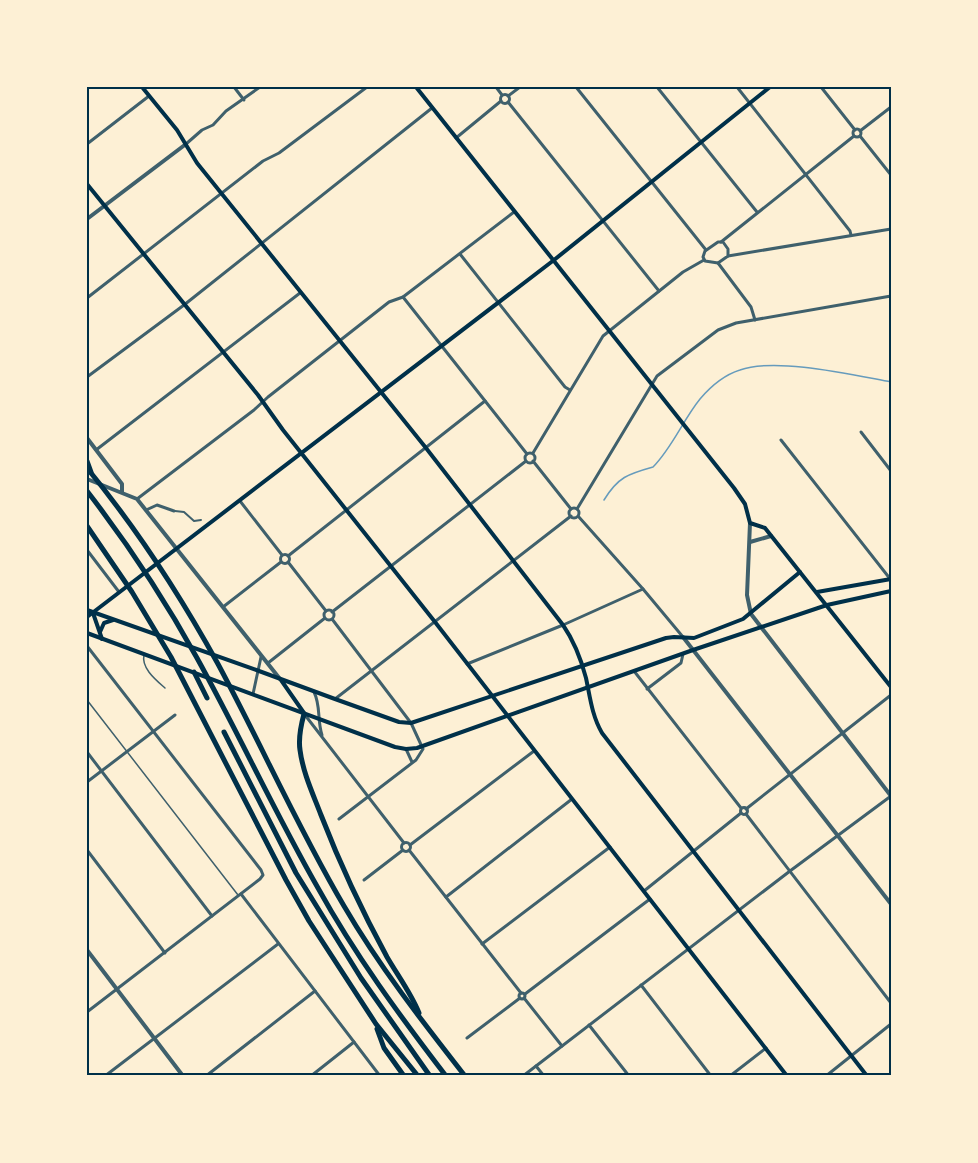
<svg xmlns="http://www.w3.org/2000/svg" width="978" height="1163" font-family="Jost,sans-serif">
<rect width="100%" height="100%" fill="#fdf0d5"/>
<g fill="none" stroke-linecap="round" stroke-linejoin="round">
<path stroke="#669bbc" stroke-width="1.5" d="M604,500c14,-23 24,-26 49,-33 19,-19 30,-47 47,-68 11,-13 24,-24 40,-29 36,-13 113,5 151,12"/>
<g stroke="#3f606c" stroke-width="1.5">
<path d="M144,655c-3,13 12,25 21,33"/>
<polyline points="87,700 238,895"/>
</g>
<polyline stroke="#3f606c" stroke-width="2" points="175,511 184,512 194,521 201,520"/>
<g stroke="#3f606c" stroke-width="3">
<polyline points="234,87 244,100"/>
<polyline points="496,87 502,95"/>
<polyline points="576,87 706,250"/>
<polyline points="657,87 757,212"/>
<polyline points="737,87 850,231 851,235"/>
<polyline points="821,87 855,130"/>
<circle cx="505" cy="99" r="4.5"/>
<polyline points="508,96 520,87"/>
<polyline points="508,102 659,291"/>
<circle cx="857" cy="133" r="4"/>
<polyline points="860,131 891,107"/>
<polyline points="860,136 891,175"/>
<polyline points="456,138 501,101"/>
<polyline points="87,144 149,96"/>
<polyline points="186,144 202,130 213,125 226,111 260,87"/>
<polygon points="718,242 723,242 728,249 728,256 718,263 705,261 703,257 705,251"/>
<polyline points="721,242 854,136"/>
<polyline points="460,254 565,387 570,390"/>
<polyline points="728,256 891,229"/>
<polyline points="718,263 751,307 755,320"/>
<polyline points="403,297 527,454"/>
<polyline points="87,298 263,161 279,153 367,87"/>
<polyline points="87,377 184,305 432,108"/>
<polyline points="861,432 891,471"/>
<polyline points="781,440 891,580"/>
<polyline points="96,450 300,293"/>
<polyline points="533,453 603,336 683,272 704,260"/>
<circle cx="530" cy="458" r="5"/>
<polyline points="533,461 571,509"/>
<polyline points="137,499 254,410 268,397 389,302 403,297 514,212"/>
<polyline points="240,501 282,555"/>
<circle cx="574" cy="513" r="5"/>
<polyline points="577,509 657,376 718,330 736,323 891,296"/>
<polyline points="146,510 157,505 174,511"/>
<polyline points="578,516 643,589 683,637"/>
<polyline points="87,550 119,592"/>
<circle cx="285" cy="559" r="4.5"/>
<polyline points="288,556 485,401"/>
<polyline points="288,562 326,611"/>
<polyline points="223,607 281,562"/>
<circle cx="329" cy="615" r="5"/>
<polyline points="332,612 526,461"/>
<polyline points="332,619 411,723 423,749 416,760 339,819"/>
<polyline points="87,646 261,870 263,875 260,879 87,1012"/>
<polyline points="268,663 325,618"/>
<polyline points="467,664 563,625 643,589"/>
<polyline points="634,671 741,808"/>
<polyline points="647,689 681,663 683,654"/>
<path d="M314,692c7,14 3,28 8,43"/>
<polyline points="253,694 261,657"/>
<polyline points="335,699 571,516"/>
<polyline points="305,715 404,843"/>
<polyline points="406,749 412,762"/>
<polyline points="87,752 212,916"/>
<polyline points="87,782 175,715"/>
<circle cx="744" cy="811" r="3.5"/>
<polyline points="746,809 891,695"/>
<polyline points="746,814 891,1003"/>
<circle cx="406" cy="847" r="4.5"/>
<polyline points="410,845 534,751"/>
<polyline points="87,850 165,953"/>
<polyline points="409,850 521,993"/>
<polyline points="364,880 403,850"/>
<polyline points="644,891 741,813"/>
<polyline points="241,894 380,1076"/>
<polyline points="446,897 572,799"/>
<polyline points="482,944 610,847"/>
<polyline points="641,985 711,1076"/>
<circle cx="522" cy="996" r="3"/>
<polyline points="525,994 650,899"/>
<polyline points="524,998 562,1046"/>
<polyline points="589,1025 629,1076"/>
<polyline points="467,1038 520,998"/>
<polyline points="536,1066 544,1076"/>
<polyline points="105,1076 278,944"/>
<polyline points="206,1076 315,991"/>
<polyline points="311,1076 354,1042"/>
<polyline points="523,1076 790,871 891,796"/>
<polyline points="730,1076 766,1048"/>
<polyline points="826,1076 891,1024"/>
</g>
<g stroke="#3f606c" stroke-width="4">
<polyline points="87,219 186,144"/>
<polyline points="87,438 122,484 122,492"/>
<polyline points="87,479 137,499 280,679"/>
<polyline points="750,523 747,595 751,614 891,796"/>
<polyline points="750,542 771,536"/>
<polyline points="683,637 891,904"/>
<polyline points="87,950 183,1076"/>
</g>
<g stroke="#003049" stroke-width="4">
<path d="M142,87l35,43 20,33 229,285 137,177c11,16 18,34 23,53 4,19 6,38 16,55l265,343"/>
<polyline points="416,87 734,488 745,504 750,523 765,528 891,687"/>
<polyline points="87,184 258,395 283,430 435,622 787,1076"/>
<polyline points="817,592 891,579"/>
<polyline points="87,610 259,671 335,699 399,722 411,723 666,638 674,637 694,638 743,619 800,572"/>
<polyline points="93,613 102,639"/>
<polyline points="87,617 554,260 770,87"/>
<polyline points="100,632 104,623 113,620"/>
<polyline points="87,633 395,747 406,749 417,748 693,650 827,605 891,591"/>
<polyline points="281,680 304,713"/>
</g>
<g stroke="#003049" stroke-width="5">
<polyline points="87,461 91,472"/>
<path d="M87,468c50,61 93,127 131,196 43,80 80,164 126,242 35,60 78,115 121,170"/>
<path d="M87,491c41,53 78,109 110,167 42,76 78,155 121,230 37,67 82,128 128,188"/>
<polyline points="87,526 132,592 171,657 286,880 309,921 376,1024 418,1076"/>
<polyline points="194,672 207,698"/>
<path d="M304,714c-3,11 -6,23 -4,36 3,23 13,44 21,65 19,49 41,96 66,142 11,19 24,36 32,56"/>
<polyline points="224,732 296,873 361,978 430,1076"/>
<polyline points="377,1029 384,1048 404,1076"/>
</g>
</g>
<rect width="978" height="1163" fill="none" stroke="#fdf0d5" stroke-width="177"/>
<rect x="88" y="88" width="802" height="986" fill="none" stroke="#003049" stroke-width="2"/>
</svg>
